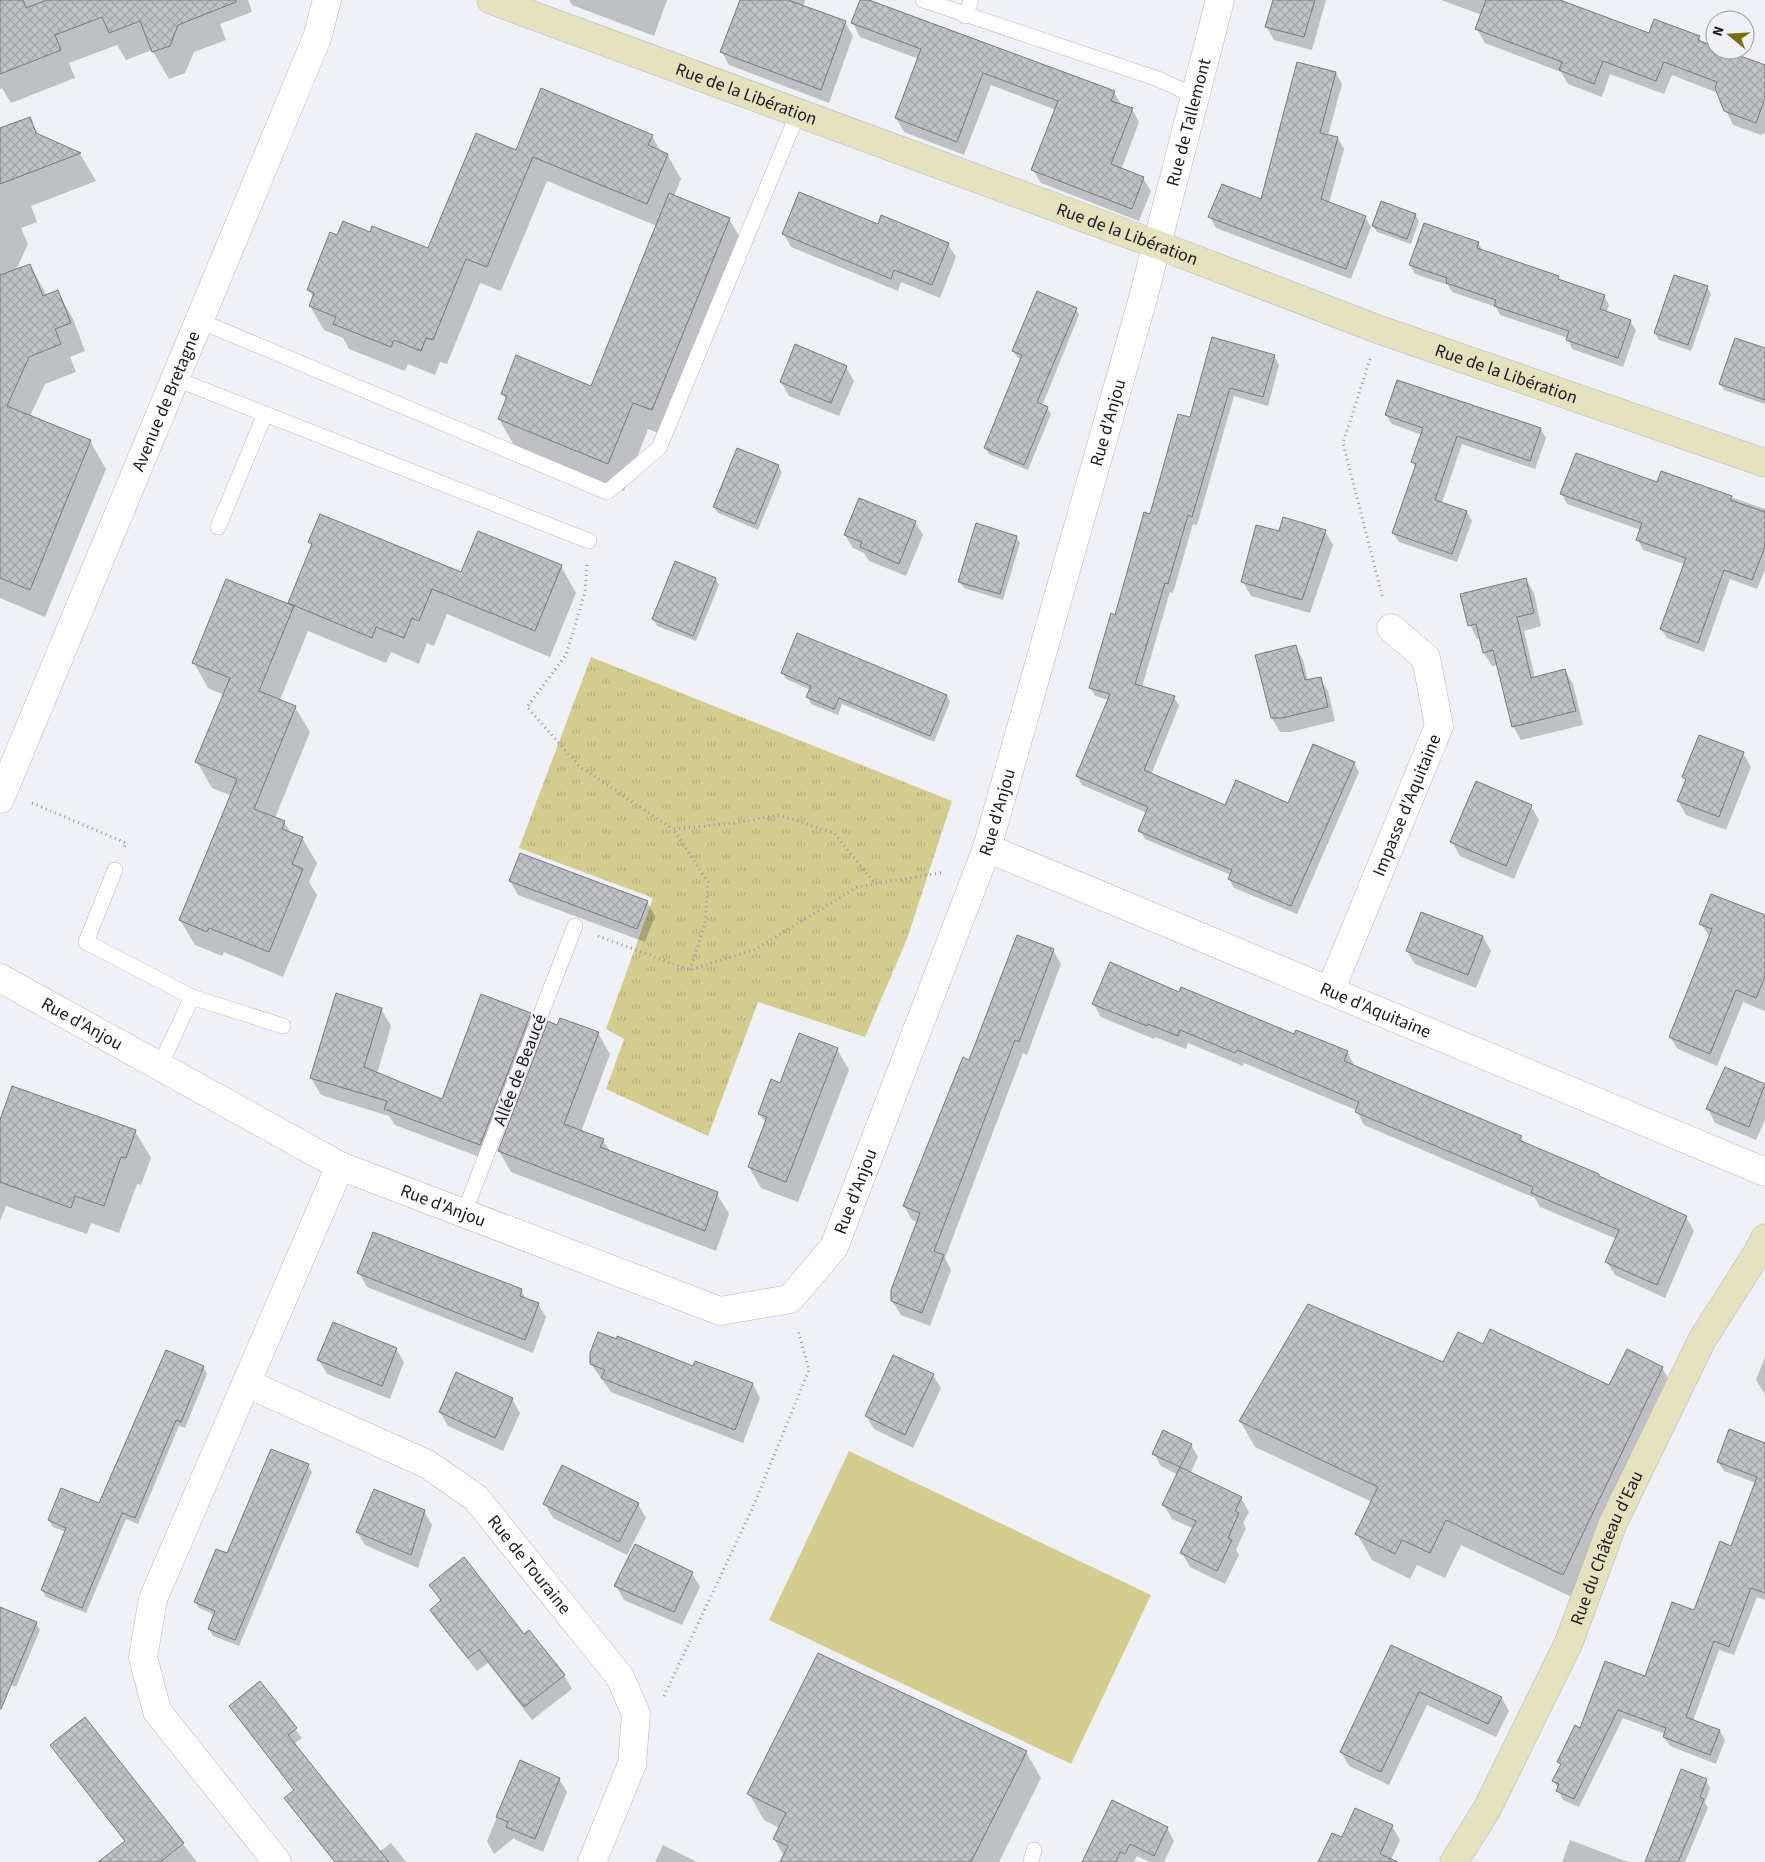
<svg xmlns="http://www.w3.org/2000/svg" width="1765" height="1862" font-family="'Source Sans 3',sans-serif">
<defs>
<pattern id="park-tufts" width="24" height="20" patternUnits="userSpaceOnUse" patternTransform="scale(1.25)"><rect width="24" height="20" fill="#d3ce8f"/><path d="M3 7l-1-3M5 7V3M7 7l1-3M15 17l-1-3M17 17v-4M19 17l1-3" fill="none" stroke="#b5b07b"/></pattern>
<pattern id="building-cross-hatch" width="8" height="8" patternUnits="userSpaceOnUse" patternTransform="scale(1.25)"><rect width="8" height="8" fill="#c0c2c7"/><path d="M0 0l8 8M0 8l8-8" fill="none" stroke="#a4a6aa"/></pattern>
</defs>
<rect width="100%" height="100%" fill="#eff1f6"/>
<polygon fill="#d3ce8f" points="849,1451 1151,1595 1071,1764 769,1620"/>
<polygon fill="url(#park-tufts)" points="591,657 952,801 907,939 865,1037 758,1002 708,1136 606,1089 624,1039 606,1029 653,898 519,848"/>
<g fill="#0003">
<polygon points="0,0 248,0 252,12 220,24 226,40 194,52 185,73 169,79 152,50 126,60 117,45 69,63 75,78 11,103 2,88 0,89"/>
<polygon points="569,0 667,0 654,36 572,5"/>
<polygon points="741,0 805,0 803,7 845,22 853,36 829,103 729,65 722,52"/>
<polygon points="861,0 1114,92 1122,106 1132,109 1139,122 1121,170 1143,178 1151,191 1139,221 1041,183 1033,170 1056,110 991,85 964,155 904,132 896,118 919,59 860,37 853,23"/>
<polygon points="1274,0 1326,0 1312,50 1274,40 1266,26"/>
<polygon points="1441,0 1558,0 1649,35 1699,37 1702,43 1715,48 1715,50 1765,67 1765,133 1761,135 1733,125 1718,93 1672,75 1664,94 1610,74 1602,97 1568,84 1561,72 1485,43 1477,29 1482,15"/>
<polygon points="1336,73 1342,84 1328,136 1338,138 1344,149 1329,203 1365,217 1371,227 1351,279 1216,228 1210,217 1261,201"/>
<polygon points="29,118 39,135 80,154 96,181 31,206 37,222 21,228 28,244 16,270 30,265 47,296 58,292 73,319 85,351 70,357 76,372 45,384 30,416 90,441 106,469 45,617 0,598 0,128"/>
<polygon points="652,136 661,152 667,154 681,179 674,196 729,219 745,246 668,437 648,429 624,491 515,447 499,419 507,401 502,393 592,387 657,226 547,181 501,291 480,283 447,364 440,362 435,375 408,364 405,371 349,349 343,338 324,330 310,306 314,298 309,289 338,237 370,234 428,249 517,151"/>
<polygon points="1415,215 1419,221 1411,244 1377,232 1373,226"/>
<polygon points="878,226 948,244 956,257 940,298 901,282 898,291 791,247 784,234"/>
<polygon points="1478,243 1483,251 1558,277 1561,281 1604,296 1609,305 1606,313 1630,321 1636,330 1623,367 1572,349 1568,338 1500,315 1496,307 1452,292 1448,285 1415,274 1410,265"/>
<polygon points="1707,287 1711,294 1691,351 1659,340 1655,333"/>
<polygon points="1076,309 1079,315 1042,406 1047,408 1051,414 1028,470 989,454 985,447 1022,359 1017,357 1013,351"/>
<polygon points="1213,339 1274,356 1279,365 1268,406 1234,396 1197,525 1193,524 1173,593 1170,592 1142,687 1174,697 1179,706 1151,775 1225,807 1289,804 1354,763 1359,772 1297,914 1234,888 1229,879 1231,875 1145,839 1140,830 1147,813 1082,785 1077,776 1109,700 1095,696 1090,687 1150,515 1191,418"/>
<polygon points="1765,349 1765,404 1724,390 1720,384"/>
<polygon points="846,367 854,381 839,416 789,396 781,382"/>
<polygon points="1386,415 1541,429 1546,438 1535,469 1462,444 1442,503 1467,512 1472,521 1457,562 1399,542 1393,533 1416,468 1412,462 1422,435 1392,424"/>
<polygon points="778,466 782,472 758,530 718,513 714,507"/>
<polygon points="1661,473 1765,509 1765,570 1757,589 1730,579 1704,652 1667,638 1661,629 1684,564 1643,550 1638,540 1641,530 1567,504 1562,494 1658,483"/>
<polygon points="915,522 923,535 906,576 869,561 864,553 853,548 845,535"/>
<polygon points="1325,531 1333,545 1310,613 1251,596 1243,582 1280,533"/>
<polygon points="1016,537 1020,543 1003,600 964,588 960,582"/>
<polygon points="309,542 462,574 561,566 576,593 550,657 447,614 434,646 427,643 419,664 391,652 386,663 308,631 280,700 295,707 310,732 275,818 284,822 291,833 302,838 317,863 309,882 317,895 283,977 224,952 222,956 195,945 180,920 232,796 212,788 197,762 224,695 208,688 194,663 291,606 289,603 312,547"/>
<polygon points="716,579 719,585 696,641 657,626 653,619"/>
<polygon points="1526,579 1534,593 1541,626 1524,631 1535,678 1565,670 1573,684 1583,725 1521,740 1513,726 1498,665 1492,666 1484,653 1481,638 1477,639 1470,625"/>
<polygon points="1295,646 1303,660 1308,681 1320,678 1328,691 1335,721 1290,732 1280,732 1272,718"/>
<polygon points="783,673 947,696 950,702 934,742 842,704 838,715 811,704 808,697 811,690 786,679"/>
<polygon points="1743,753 1751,767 1726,830 1686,815 1678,801 1686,781 1684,777"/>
<polygon points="1531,806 1539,820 1514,879 1460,856 1452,842"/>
<polygon points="510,881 647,902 655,916 645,942 518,895"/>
<polygon points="1765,917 1765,1011 1743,1002 1717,1066 1678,1049 1670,1037 1710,937 1700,923"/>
<polygon points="1483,937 1491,951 1476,988 1415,964 1407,951"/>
<polygon points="1053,950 1061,964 1027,1055 1023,1053 945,1258 951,1270 930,1326 901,1315 892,1301 918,1222 912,1220 904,1206 970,1061"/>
<polygon points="1180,993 1295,1036 1347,1052 1355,1066 1521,1137 1525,1144 1686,1217 1694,1231 1665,1298 1615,1275 1607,1262 1617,1239 1540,1207 1535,1198 1364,1125 1356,1110 1244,1063 1243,1066 1188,1043 1186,1049 1155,1037 1154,1039 1101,1017 1093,1003"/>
<polygon points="381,1009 391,1026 377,1074 442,1100 530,1014 540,1031 490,1161 395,1125 389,1116 321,1095 311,1078"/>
<polygon points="558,1026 598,1033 610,1054 581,1132 603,1140 611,1153 717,1194 729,1214 716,1251 511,1172 499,1151"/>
<polygon points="837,1049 849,1070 798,1202 761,1188 749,1167 766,1124 760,1114 781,1084"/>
<polygon points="1726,1069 1765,1085 1765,1120 1756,1140 1715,1123 1708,1109"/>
<polygon points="0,1123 135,1131 151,1158 141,1185 137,1184 119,1233 91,1223 87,1234 6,1206 0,1221"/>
<polygon points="359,1273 521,1290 526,1299 538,1304 546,1317 533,1353 367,1287"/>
<polygon points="1484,1346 1610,1387 1662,1368 1677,1394 1578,1600 1461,1545 1445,1578 1417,1565 1410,1579 1372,1560 1357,1534 1372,1502 1255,1447 1240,1421 1444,1363"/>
<polygon points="396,1349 404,1362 390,1399 327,1374 319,1360"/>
<polygon points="1765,1357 1765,1395 1756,1380"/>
<polygon points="591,1364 694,1367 753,1384 760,1398 743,1443 611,1392"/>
<polygon points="203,1367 207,1374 185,1428 179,1426 138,1524 126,1519 86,1613 46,1597 42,1590 66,1532 53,1527 49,1520 99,1505"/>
<polygon points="933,1375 941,1388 913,1448 874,1429 866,1416"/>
<polygon points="512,1399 520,1413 503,1451 448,1426 440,1412"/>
<polygon points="1765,1444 1765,1600 1757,1597 1734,1655 1719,1650 1693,1721 1720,1731 1725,1740 1716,1764 1670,1746 1664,1737 1665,1734 1623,1718 1579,1807 1563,1800 1554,1781 1561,1766 1558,1762 1581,1730 1645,1677 1695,1612 1732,1547 1756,1483 1724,1471 1718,1462"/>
<polygon points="1191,1445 1198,1457 1190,1474 1241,1498 1249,1512 1243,1523 1246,1528 1236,1550 1239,1555 1225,1584 1190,1567 1182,1553 1194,1529 1172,1519 1164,1505 1178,1475 1161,1466 1154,1454"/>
<polygon points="308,1465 312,1472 239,1646 213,1636 209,1629 215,1615 199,1608 195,1602 228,1555"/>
<polygon points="545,1504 638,1504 646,1518 627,1555 553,1518"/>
<polygon points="424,1511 432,1525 418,1568 365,1545 357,1532"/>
<polygon points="692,1573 700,1587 682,1625 624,1600 616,1586"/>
<polygon points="430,1585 524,1635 564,1675 572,1689 532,1720 488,1663 477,1671 440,1624 432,1610 441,1602"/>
<polygon points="0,1608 36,1623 40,1630 16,1687 0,1680"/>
<polygon points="1392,1646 1501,1697 1509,1711 1496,1737 1427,1705 1389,1785 1349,1766 1341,1752"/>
<polygon points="260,1683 302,1738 294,1744 379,1852 391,1843 406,1862 342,1862 330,1846 325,1850 291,1807 295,1791 231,1707"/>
<polygon points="85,1719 197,1862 123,1862 126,1842"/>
<polygon points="1026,1752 1041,1778 999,1862 781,1862 784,1856 774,1839 779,1828 764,1820 749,1794"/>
<polygon points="520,1762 559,1779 567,1792 543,1852 516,1840 514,1838 494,1854 487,1841"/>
<polygon points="1706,1780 1710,1788 1705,1803 1708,1808 1685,1862 1647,1862"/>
<polygon points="1392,1826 1400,1840 1390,1862 1324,1862 1342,1839"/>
<polygon points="1167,1828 1174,1841 1164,1862 1150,1862 1137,1856 1134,1862 1083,1862"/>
<polygon points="1570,1840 1628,1862 1562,1862"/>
<polygon points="663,1845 697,1862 655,1862"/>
</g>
<g fill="url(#building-cross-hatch)" stroke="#77797e">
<polygon points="0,0 23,0 26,8 47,0 236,0 236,2 178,25 170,46 152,52 140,21 109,33 102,17 55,35 61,50 0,74"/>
<polygon points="740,0 788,0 846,21 821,90 720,52"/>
<polygon points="860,0 869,0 1115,91 1111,101 1133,108 1111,164 1144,177 1132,209 1031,170 1058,101 983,73 957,142 895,118 921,49 851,23"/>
<polygon points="1273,0 1315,0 1304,37 1265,27"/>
<polygon points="1486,0 1560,0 1649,33 1654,19 1700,36 1698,40 1715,47 1715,50 1724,50 1765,65 1765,98 1756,123 1724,111 1715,88 1717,82 1664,62 1656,81 1603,61 1594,84 1559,70 1562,62 1475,29"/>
<polygon points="1297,62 1336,72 1320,133 1338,137 1321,199 1366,216 1346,269 1208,217 1222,184 1261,199"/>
<polygon points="541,88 653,135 648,145 668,154 647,204 533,157 487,267 466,259 433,340 426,338 421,351 394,340 391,347 333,324 336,317 309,306 314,293 307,290 330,232 337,235 343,221 370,232 372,226 428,248 476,133 516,150"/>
<polygon points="30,117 36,133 81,153 0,184 0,128"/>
<polygon points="799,192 878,224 881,215 949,243 932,285 894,270 891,279 782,234"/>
<polygon points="669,193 730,218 652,410 633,403 608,464 498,419 507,396 501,394 516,355 591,386"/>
<polygon points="1381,201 1416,214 1407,239 1372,226"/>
<polygon points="1424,223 1479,242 1477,248 1559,276 1558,279 1605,295 1600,309 1631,320 1618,358 1566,340 1569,331 1494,306 1496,300 1446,283 1447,278 1409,265"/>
<polygon points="30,264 43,296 58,290 71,323 55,329 61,344 29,357 7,406 91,440 30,590 0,578 0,275"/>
<polygon points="1674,275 1708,286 1688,345 1654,333"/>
<polygon points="1037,291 1077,308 1037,402 1048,407 1024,465 984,448 1022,355 1012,351"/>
<polygon points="1212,337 1275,355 1263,397 1230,388 1192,517 1188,515 1168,584 1165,583 1135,684 1175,696 1144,770 1225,805 1236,780 1288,803 1313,744 1355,762 1291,906 1228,879 1232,870 1138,831 1148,807 1076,776 1110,694 1089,688 1111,613 1115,615 1144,512 1150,514 1178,414 1190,417"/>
<polygon points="1735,338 1765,348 1765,400 1719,384"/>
<polygon points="795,344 847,366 831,403 780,382"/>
<polygon points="1397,380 1541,428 1530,461 1457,436 1435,500 1467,511 1452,554 1392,533 1416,464 1411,462 1423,428 1385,415"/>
<polygon points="737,448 779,465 755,524 713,507"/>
<polygon points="1576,453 1657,482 1661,471 1732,496 1730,500 1765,512 1765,547 1752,580 1724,570 1698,643 1660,629 1686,558 1636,540 1642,523 1560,494"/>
<polygon points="859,498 916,521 899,564 860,547 862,542 844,535"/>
<polygon points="320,514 461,572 478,531 562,565 535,631 432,589 419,621 412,618 404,638 376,627 372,638 288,603 312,544 308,542"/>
<polygon points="1283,517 1326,530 1302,600 1241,582 1256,525 1279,531"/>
<polygon points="976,523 1017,536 1000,594 958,582"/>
<polygon points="675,561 716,578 693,636 652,619"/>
<polygon points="1526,578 1534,613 1517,617 1531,678 1565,669 1576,711 1512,727 1493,650 1483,653 1476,624 1468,626 1460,594"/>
<polygon points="226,579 294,606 259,691 296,706 254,809 285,821 282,829 303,837 292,864 303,869 269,952 209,928 207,932 179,920 237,779 195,762 230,678 192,663"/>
<polygon points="797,633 947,695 930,736 839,698 834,709 806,697 811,686 781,673"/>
<polygon points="1296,645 1305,680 1321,677 1328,707 1282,718 1271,718 1255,655"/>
<polygon points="1699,735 1744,752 1719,817 1677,801 1686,779 1682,777"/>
<polygon points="1476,781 1532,805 1506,866 1450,842"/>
<polygon points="520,853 648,901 637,929 509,881"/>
<polygon points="1711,894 1765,915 1765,977 1756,998 1736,990 1710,1054 1669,1037 1712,929 1699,924"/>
<polygon points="1421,912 1483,936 1468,975 1406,951"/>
<polygon points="1017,935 1054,949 1019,1042 1015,1040 934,1251 944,1255 922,1313 891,1301 891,1290 920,1213 903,1206 963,1057 969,1060"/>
<polygon points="1110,962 1179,992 1181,987 1294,1034 1296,1030 1348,1051 1344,1061 1522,1136 1519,1140 1599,1174 1599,1176 1687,1216 1657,1285 1605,1262 1619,1230 1531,1193 1533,1187 1355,1112 1359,1102 1237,1050 1235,1053 1180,1030 1178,1036 1148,1024 1147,1026 1092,1004"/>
<polygon points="336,993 382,1008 364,1067 442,1099 481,994 531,1013 480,1145 384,1109 387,1101 310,1078"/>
<polygon points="560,1018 599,1032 564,1124 604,1139 600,1147 718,1192 705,1231 498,1151 548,1021 557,1025"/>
<polygon points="799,1033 838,1048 786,1182 748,1167 767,1117 758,1114 771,1079 780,1083"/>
<polygon points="1725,1067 1765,1084 1749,1127 1706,1109"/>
<polygon points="12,1086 136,1130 126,1158 121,1157 104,1206 75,1196 71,1208 0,1182 0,1120"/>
<polygon points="373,1232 522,1289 520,1296 539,1303 525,1340 357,1273"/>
<polygon points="1308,1304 1443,1362 1458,1332 1483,1344 1490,1329 1609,1385 1627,1349 1663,1367 1563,1575 1446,1520 1430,1553 1402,1540 1395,1554 1355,1534 1378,1487 1239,1421"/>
<polygon points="333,1322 397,1348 382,1386 317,1360"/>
<polygon points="598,1332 617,1339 617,1336 693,1366 695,1361 753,1383 735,1430 601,1378 605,1370 590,1364 590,1353"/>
<polygon points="166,1350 204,1366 181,1422 176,1420 135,1518 122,1513 82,1608 41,1590 66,1528 48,1520 61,1488 99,1503"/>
<polygon points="893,1355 934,1374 905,1435 865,1416"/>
<polygon points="456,1372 513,1398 495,1438 439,1412"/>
<polygon points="1729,1429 1765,1443 1765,1593 1751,1588 1729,1647 1714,1641 1686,1717 1720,1730 1710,1755 1663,1737 1666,1728 1618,1710 1574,1799 1556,1791 1559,1784 1552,1781 1561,1764 1557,1762 1575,1725 1580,1728 1605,1661 1645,1676 1672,1602 1694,1610 1720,1541 1731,1546 1757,1477 1717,1462"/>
<polygon points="1163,1430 1192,1444 1180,1467 1152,1454"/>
<polygon points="271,1449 309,1464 235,1640 208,1629 215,1611 194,1602 216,1549 227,1553"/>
<polygon points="562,1465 639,1503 619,1542 543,1504"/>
<polygon points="1180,1467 1242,1497 1235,1511 1239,1513 1228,1538 1232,1540 1217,1571 1180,1553 1196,1521 1162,1505"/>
<polygon points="374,1489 425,1510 411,1555 356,1532"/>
<polygon points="635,1544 693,1572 674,1612 614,1586"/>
<polygon points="464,1557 524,1634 529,1630 565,1675 524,1707 479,1650 468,1658 430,1610 441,1600 429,1585"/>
<polygon points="0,1607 37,1622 1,1709 0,1709"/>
<polygon points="1391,1645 1502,1697 1488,1724 1419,1692 1381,1772 1340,1752"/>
<polygon points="818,1653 1027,1751 971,1862 780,1862 788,1846 773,1839 786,1813 747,1794"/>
<polygon points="260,1681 297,1728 288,1735 389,1862 335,1862 284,1798 294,1790 229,1706"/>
<polygon points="85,1717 184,1843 160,1862 98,1862 125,1841 50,1745"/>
<polygon points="520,1760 560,1778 535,1839 506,1827 508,1822 496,1817"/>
<polygon points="1681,1769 1707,1779 1700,1797 1704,1799 1691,1832 1678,1862 1645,1862"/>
<polygon points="1112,1800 1168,1827 1154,1856 1130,1844 1125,1854 1120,1852 1116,1862 1082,1862"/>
<polygon points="1355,1808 1393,1825 1380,1854 1398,1862 1318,1862 1332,1833 1342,1837"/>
</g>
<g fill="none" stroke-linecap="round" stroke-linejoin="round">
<defs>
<g id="lane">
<polyline points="923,0 1158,79 1193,95"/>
<polyline points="965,16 971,0"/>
<polyline points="200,321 607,492 659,448 798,113"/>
<polyline points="176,379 589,541"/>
<polyline points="218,527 265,414"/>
<polyline points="115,870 86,942 192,997 159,1068"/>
<polyline points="192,997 283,1026"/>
<polyline points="464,1213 575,926"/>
<polyline points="1031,1862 1034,1850"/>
</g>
<g id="street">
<path id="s1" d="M0,799l317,-761 10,-38"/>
<path id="s2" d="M987,848l778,324"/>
<path id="s3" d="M0,978l340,188 380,145 70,-12 44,-52 153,-399 156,-550 77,-298"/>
<path id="s4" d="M1330,991l109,-265 -13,-68 -35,-30"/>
<path id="s5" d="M248,1384l179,80 49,34 144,179 16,37 -4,50 -40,98"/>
<polyline points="277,1862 157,1711 143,1657 153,1599 340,1166"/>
</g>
<g id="secondary">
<path id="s6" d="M491,0l675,248 214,82 385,133"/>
<path id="s7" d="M1454,1862l33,-53 82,-167 44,-119 89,-183 54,-85 9,-17"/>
</g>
</defs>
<use href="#lane" stroke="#b5b7bc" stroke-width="16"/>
<use href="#street" stroke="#b5b7bc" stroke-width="29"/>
<use href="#secondary" stroke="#b5b7bc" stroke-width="29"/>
<g stroke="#97989c" stroke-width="3" stroke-dasharray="1 4" stroke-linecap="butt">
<polyline points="1370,359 1343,443 1383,599"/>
<polyline points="587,565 585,592 566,655 527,707 579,766 673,829"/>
<polyline points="32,803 126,843 124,848"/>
<polyline points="598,936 690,970 756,949 857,887 945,872"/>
<polyline points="690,970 705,924 708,882 673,829 735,823 779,815 834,833 875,884"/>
<polyline points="664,1696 753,1507 809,1370 798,1330"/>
</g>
<use href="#lane" stroke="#fff" stroke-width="15"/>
<use href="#street" stroke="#fff" stroke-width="28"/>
<use href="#secondary" stroke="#e5e2c0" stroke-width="28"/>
</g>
<g text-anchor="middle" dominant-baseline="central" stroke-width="4.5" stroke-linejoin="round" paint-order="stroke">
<g font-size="18" fill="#1c1c1e" stroke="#eff1f6">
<text stroke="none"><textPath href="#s6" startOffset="272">Rue de la Libération</textPath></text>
<text stroke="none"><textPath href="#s3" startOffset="2115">Rue de Tallemont</textPath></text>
<text stroke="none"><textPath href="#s6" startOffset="678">Rue de la Libération</textPath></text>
<text stroke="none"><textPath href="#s6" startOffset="1082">Rue de la Libération</textPath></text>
<text stroke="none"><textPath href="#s1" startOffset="431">Avenue de Bretagne</textPath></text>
<text stroke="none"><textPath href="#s3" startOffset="1804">Rue d'Anjou</textPath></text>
<text stroke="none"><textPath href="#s4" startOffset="201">Impasse d'Aquitaine</textPath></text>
<text stroke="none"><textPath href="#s3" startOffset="1399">Rue d'Anjou</textPath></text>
<text stroke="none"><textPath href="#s2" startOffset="421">Rue d'Aquitaine</textPath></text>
<text stroke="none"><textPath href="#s3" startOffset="94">Rue d'Anjou</textPath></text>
<text transform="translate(520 1070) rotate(-69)">Allée de Beaucé</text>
<text stroke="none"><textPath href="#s3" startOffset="994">Rue d'Anjou</textPath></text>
<text stroke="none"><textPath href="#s3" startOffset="499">Rue d'Anjou</textPath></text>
<text stroke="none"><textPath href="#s7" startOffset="350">Rue du Château d'Eau</textPath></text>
<text stroke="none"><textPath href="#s5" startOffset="341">Rue de Touraine</textPath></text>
</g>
</g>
<g transform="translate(1730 35) rotate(288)"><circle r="24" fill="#eff1f6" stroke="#9b9ca0"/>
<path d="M0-4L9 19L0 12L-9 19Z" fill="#787010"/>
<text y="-8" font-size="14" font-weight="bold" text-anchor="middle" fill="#1c1c1e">N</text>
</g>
</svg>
